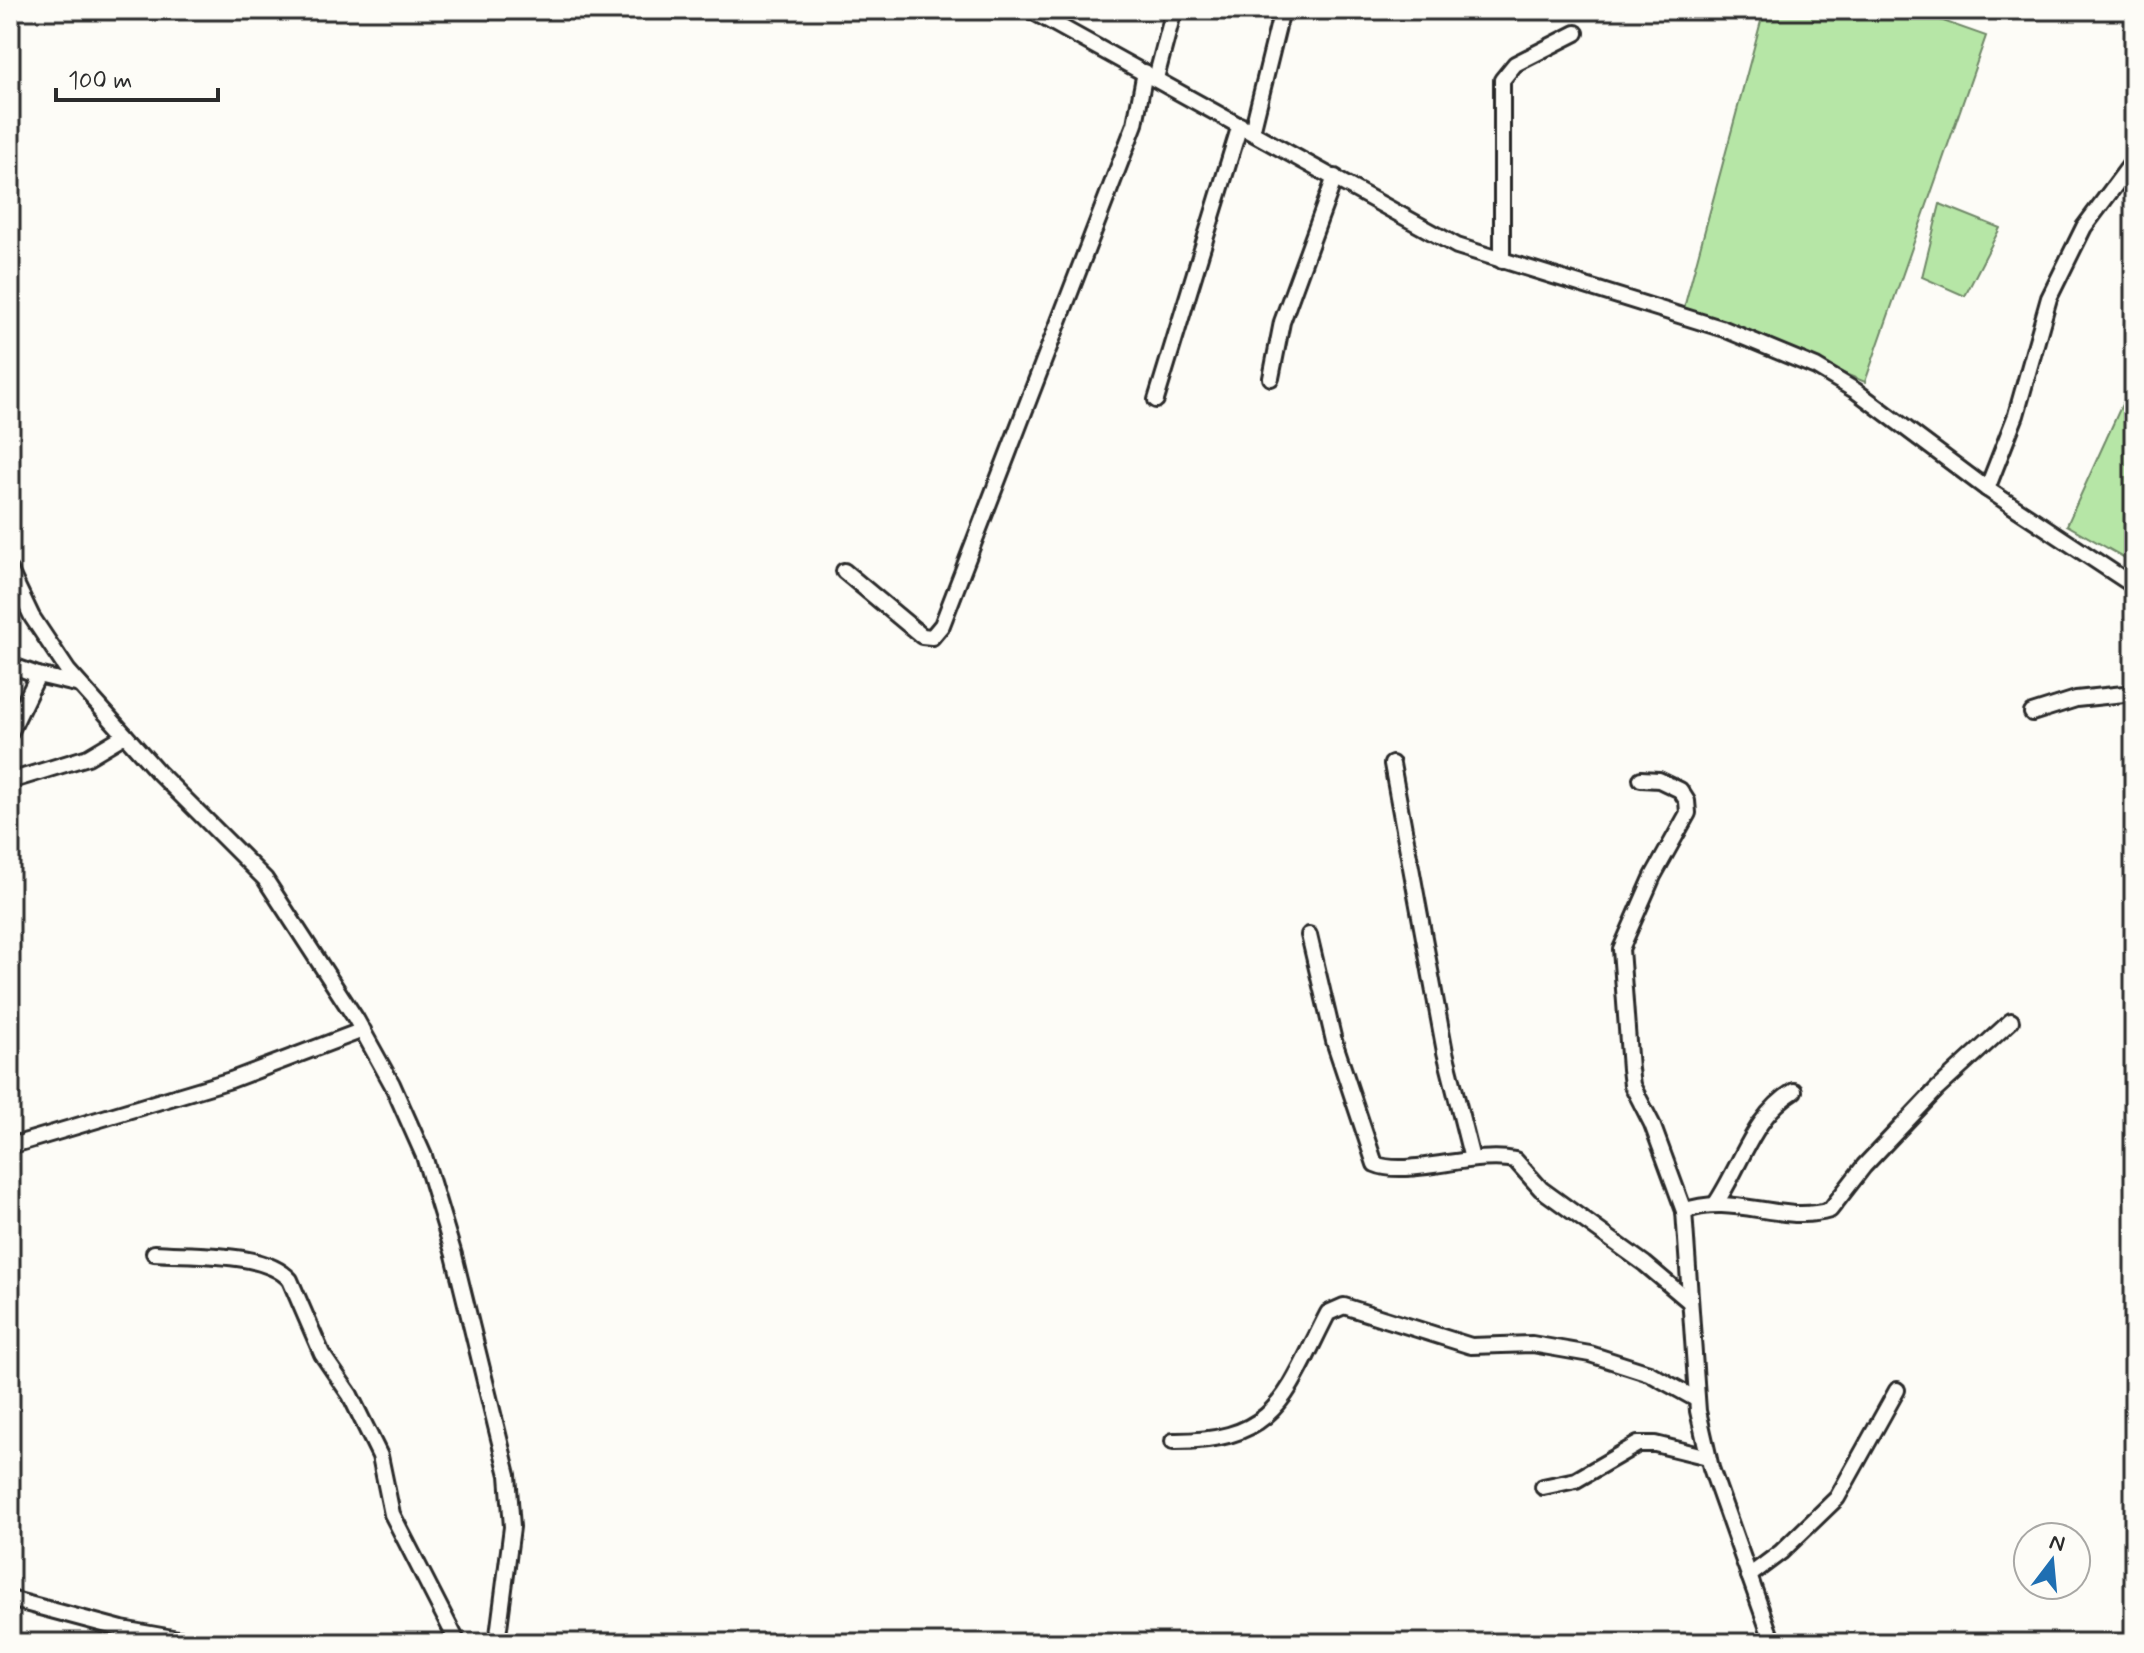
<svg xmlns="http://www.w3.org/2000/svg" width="2144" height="1653" font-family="Mynerve,sans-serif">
<rect width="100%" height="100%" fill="#fdfcf7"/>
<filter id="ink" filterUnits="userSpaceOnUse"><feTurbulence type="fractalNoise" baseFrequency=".0125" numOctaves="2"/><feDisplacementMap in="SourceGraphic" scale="16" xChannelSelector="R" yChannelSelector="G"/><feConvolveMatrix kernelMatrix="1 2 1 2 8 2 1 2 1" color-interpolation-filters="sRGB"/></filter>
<g filter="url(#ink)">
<g fill="#b6e6a6" stroke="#708868" stroke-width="2">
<polygon points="1764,10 1912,10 1986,36 1865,382 1684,308"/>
<polygon points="1940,204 2000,228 1965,296 1922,277"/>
<polygon points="2134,378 2134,563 2067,525"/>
</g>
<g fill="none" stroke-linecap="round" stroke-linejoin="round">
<defs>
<g id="minor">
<polyline points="1030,10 1457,246 1724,329 1816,367 1856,391 1987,489 2134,586"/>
<polyline points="1156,78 1174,10"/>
<polyline points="1252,132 1282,10"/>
<polyline points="1502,261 1502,80 1515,64 1576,33"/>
<polyline points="1271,378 1282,322 1335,177"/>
<polyline points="1156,400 1240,125"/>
<polyline points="1987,489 2016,415 2049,298 2084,227 2134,160"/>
<polyline points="10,571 32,617 68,671 158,772 265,879 356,1019 392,1084 424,1156 454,1255 508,1475 512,1527 497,1643"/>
<polyline points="844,571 922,636 932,637 942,625 1135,124 1145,72"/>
<polyline points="10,665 38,675"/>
<polyline points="2032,713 2076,699 2134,693"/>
<polyline points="10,733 38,675 80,685"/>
<polyline points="1392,764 1445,1052 1472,1159"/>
<polyline points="1641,779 1659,780 1680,790 1687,801 1688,813 1653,876 1621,949 1630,1069 1632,1085 1652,1124 1684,1211 1698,1411 1711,1468 1773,1643"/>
<polyline points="10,781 88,757 125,735"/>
<path d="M1309,935l25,106 41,123c31,14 100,-13 140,-4l26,29 104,75 45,38"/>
<polyline points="10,1146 231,1080 363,1030"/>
<path d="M1716,1203c26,-39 37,-87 78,-112"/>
<path d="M1684,1211c48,-19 98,14 146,-1l34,-44 73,-77 74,-68"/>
<path d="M154,1253c37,3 112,-2 136,27l32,74 28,41 30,61 12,58 66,129"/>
<path d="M1173,1441c105,1 113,-47 155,-128l16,-7 127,40 61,-2 58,10 59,19 47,26"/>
<polyline points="1543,1487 1576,1480 1638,1444 1655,1444 1708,1457"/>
<polyline points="1749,1576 1781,1552 1837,1498 1897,1390"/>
<polyline points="10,1599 122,1629 201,1643"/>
</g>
</defs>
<use href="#minor" stroke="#2b2b2b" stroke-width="20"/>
<use href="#minor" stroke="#fdfcf7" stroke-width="14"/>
</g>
</g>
<rect width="2144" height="1653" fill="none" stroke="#fdfcf7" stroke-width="40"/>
<rect x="20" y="20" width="2104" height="1613" fill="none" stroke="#2b2b2b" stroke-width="3" filter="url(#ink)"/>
<g transform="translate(2052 1561) rotate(16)"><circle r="38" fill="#fdfcf7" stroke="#a9a8a5" stroke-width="2"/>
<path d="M0-6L14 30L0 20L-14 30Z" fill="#1f6fb2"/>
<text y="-12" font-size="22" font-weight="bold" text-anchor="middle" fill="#2b2b2b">N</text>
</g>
<path d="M56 88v12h162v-12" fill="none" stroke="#2b2b2b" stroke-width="4"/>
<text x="68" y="88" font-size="24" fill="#2b2b2b" stroke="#fdfcf7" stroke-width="6" paint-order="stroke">100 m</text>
</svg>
